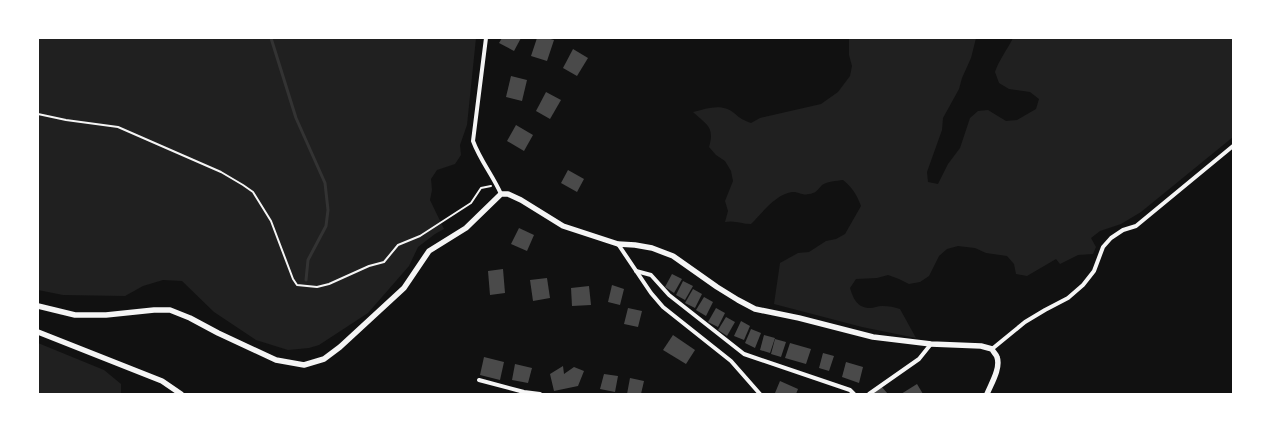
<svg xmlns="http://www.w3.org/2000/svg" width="1271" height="432" font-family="Raleway,sans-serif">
<rect width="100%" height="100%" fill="#111"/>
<g fill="#202020">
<polygon points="38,38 476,38 467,125 460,145 461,155 455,164 437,170 431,179 432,190 430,200 444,229 435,234 418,247 409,266 368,313 319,345 309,348 288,350 256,340 214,312 182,281 163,280 143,286 125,296 63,295 38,290"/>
<path d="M849,38h127l-5,20 -9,20 -3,11 -16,29 -1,12 -15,42 1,10 10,2 10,-20 12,-16 10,-30 8,-7 10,-1 18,11 11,-1 19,-11 3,-10 -9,-7 -21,-3 -10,-6 -4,-11c4,-12 12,-22 18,-34h220v99l-92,75 -20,12 -21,7 -9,7 5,9 -3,7 -15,1 -18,9 -4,-5 -29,17 -11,-2 -2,-10 -7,-8 -21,-3 -11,-5 -17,-2 -11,3 -8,7 -10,20 -9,6 -11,2 -10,-5 -11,-4 -11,3 -21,1 -6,9c3,10 7,20 20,20 4,0 8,-2 12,-2 7,0 12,1 18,3l16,29 -54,-11 -88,-23 6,-41 18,-10 11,-1 17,-11 10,-2 9,-5 16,-28c-4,-11 -9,-19 -18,-26 -7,1 -15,1 -21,5 -3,3 -5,7 -9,8 -11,4 -14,-2 -21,-1 -16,2 -30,21 -41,32 -9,0 -16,-4 -26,-2l3,-11 -3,-10 8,-20 -2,-10 -6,-10 -9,-6 -7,-8c6,-20 -2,-22 -16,-35 15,-4 29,-9 41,1 7,6 9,7 17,10l9,-5 61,-14 17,-12 12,-16 2,-10 -3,-11z"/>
<polygon points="38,343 104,370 121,384 121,394 38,394"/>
</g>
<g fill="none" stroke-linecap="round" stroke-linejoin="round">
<polyline stroke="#333" stroke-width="3" points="271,38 296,118 325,183 328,210 326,226 308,260 306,280"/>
</g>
<g fill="#4a4a4a">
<polygon points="502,38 521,38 514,51 499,43"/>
<polygon points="537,38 547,38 554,40 547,61 531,56"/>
<polygon points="573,49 588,58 577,76 563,68"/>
<polygon points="511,76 527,80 522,101 506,97"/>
<polygon points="546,92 561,100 550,119 536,111"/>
<polygon points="516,125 533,135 524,151 507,141"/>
<polygon points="568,170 584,179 577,192 561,183"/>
<polygon points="519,228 534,235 527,251 511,244"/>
<polygon points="503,269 505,293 490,295 488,271"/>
<polygon points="672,274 682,279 674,293 665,287"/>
<polygon points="547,278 550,298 533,301 530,280"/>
<polygon points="683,281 693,286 685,300 676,295"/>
<polygon points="612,285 624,289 620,305 608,302"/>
<polygon points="589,286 591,305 572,306 571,288"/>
<polygon points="693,289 702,294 695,308 685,303"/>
<polygon points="704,297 713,302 706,316 696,310"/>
<polygon points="628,308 642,311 638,327 624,324"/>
<polygon points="716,308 725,313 718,327 708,322"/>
<polygon points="726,317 735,322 727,336 718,330"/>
<polygon points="741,321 750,326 744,340 734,336"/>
<polygon points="751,329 761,333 755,348 745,343"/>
<polygon points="673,335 695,350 686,364 663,350"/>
<polygon points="764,335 775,338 770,353 760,350"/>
<polygon points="775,339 786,342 781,357 771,354"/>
<polygon points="790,343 811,349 806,364 785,358"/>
<polygon points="823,353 834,356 829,371 819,368"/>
<polygon points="484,357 504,362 500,380 480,375"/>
<polygon points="846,362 863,367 859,383 842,377"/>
<polygon points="515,364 532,368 528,383 512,380"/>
<polygon points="563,366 564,374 574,367 584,371 578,386 554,391 550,374"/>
<polygon points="604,374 618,376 615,392 600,389"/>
<polygon points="630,378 644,381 641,394 627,394"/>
<polygon points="780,381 798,389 796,394 775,393"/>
<polygon points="917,384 923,394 901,394"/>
<polygon points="881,386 888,394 873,394"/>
</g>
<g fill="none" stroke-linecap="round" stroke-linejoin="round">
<polyline stroke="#f5f5f5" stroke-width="2" points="38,114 66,120 118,127 221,172 243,185 253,192 271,221 293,279 297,285 317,287 329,284 369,266 384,262 398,245 420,236 471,203 481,188 491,186"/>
<g stroke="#f5f5f5" stroke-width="4">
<path d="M486,38l-13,103c7,19 20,35 28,53"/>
<polyline points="618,244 651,293 663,307 731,361 760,394"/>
<polyline points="636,271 651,275 669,295 744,354 850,390 854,394"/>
<polyline points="992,349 1025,322 1045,310 1068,298 1083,285 1094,271 1103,247 1111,238 1123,230 1136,226 1233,146"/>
<polyline points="479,380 524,392 540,394"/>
<polyline points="869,394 919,359 931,344"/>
</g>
<g stroke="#f5f5f5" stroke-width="5.5">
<path d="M38,306l37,9h31l48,-5h16l20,8 28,15 58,27 28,5 20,-6 16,-12 64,-59 25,-37 37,-23 35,-34h7l13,6 42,26 55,18 17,1 17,3 21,8 44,31 21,13 17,9 44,9 74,19 58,7 50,2 11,3c1,3 4,5 5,8 4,11 -6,27 -10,37"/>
<polyline points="38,332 162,381 181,394"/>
</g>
</g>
<rect width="1271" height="432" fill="none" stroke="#ffffff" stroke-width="78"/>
</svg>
